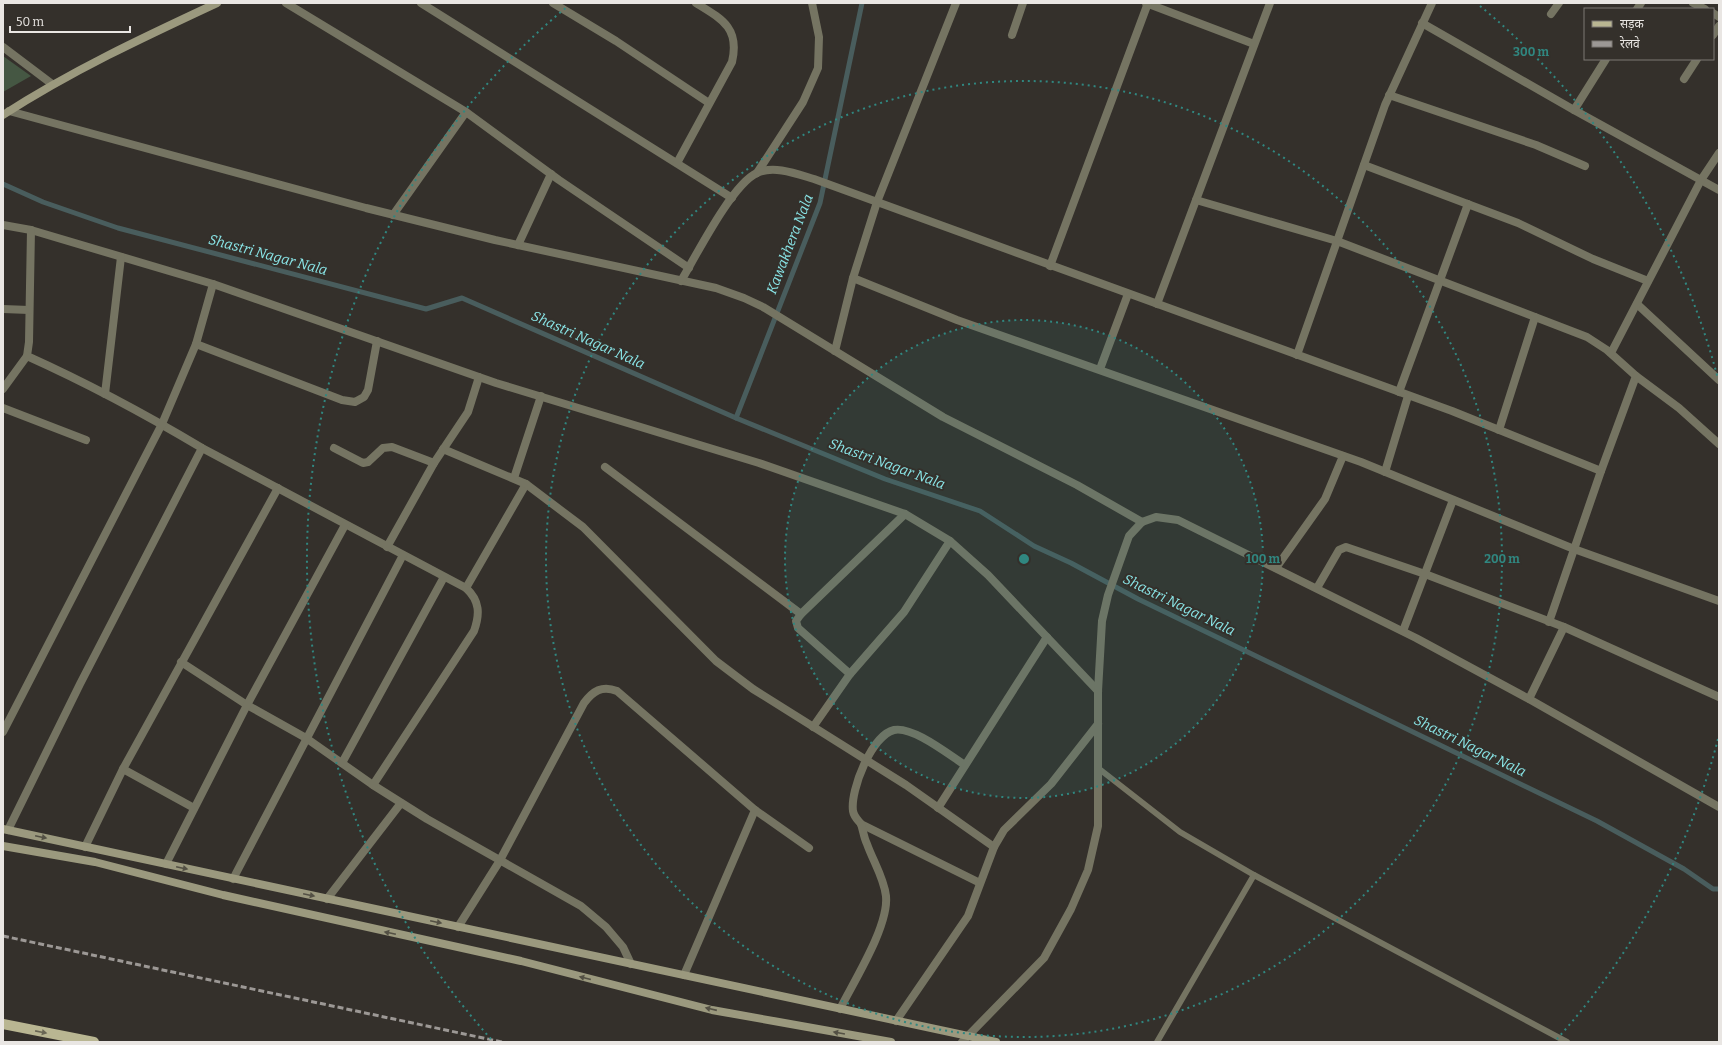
<svg xmlns="http://www.w3.org/2000/svg" width="1722" height="1045" font-family="Bitter,'Noto Sans Devanagari',serif">
<rect width="100%" height="100%" fill="#34302b"/>
<polygon fill="#455743" points="3,56 31,76 3,92"/>
<g fill="none" stroke-linecap="round" stroke-linejoin="round">
<g stroke="#495d5d" stroke-width="5">
<polyline points="3,184 43,202 118,228 426,309 462,298 736,418 885,479 980,511 1034,546 1071,563 1138,599 1597,821 1684,869 1713,889 1719,889"/>
<polyline points="736,418 820,203 862,3"/>
</g>
<g stroke="#757462" stroke-width="6">
<polyline points="1098,768 1180,832 1254,875 1567,1042"/>
<polyline points="1157,1042 1254,875"/>
</g>
<g stroke="#757462" stroke-width="8">
<polyline points="286,3 466,112 559,180 689,268"/>
<polyline points="421,3 732,198"/>
<polyline points="553,3 616,41 709,103"/>
<polyline points="1146,3 1254,44"/>
<polyline points="1693,3 1705,9"/>
<polyline points="1637,9 1641,3"/>
<polyline points="1713,13 1719,17"/>
<polyline points="1551,14 1559,3"/>
<polyline points="1422,23 1574,110 1719,190"/>
<polyline points="1012,35 1023,3"/>
<polyline points="1713,35 1719,26"/>
<polyline points="3,47 52,84"/>
<polyline points="1684,79 1697,59"/>
<polyline points="1389,95 1536,145 1585,166"/>
<polyline points="1574,110 1606,59"/>
<polyline points="9,111 366,208 495,240 716,288 744,298 763,307 943,417 1077,485 1142,522"/>
<path d="M677,163l55,-101c8,-34 -10,-43 -36,-59"/>
<polyline points="1364,165 1518,223 1593,259 1648,281"/>
<polyline points="757,173 803,102 818,68 819,37 812,3"/>
<polyline points="1196,200 1337,241 1587,337 1607,350 1636,376 1601,471 1549,622"/>
<polyline points="393,215 466,112"/>
<polyline points="3,225 31,230 213,284 496,383 759,463 905,514 950,541 988,575 1098,691"/>
<path d="M31,230l-2,112 -2,14c60,27 118,58 175,92l264,140 60,-104"/>
<polyline points="518,245 551,174"/>
<polyline points="1050,266 1148,3"/>
<polyline points="853,278 957,320 1361,462 1574,549 1719,601"/>
<path d="M681,281c15,-25 51,-97 76,-108 17,-8 40,1 57,6l638,232 149,60"/>
<polyline points="1157,304 1270,3"/>
<polyline points="1637,304 1719,380"/>
<polyline points="3,309 29,310"/>
<polyline points="196,344 342,400 355,402 364,397 368,390 377,341"/>
<polyline points="835,351 853,278 877,202 956,3"/>
<polyline points="1611,353 1701,180 1719,153"/>
<polyline points="1297,355 1385,105 1432,3"/>
<polyline points="1100,369 1128,294"/>
<polyline points="1636,376 1679,408 1719,444"/>
<polyline points="3,389 27,356"/>
<polyline points="1399,392 1468,204"/>
<polyline points="105,394 121,257"/>
<polyline points="3,408 86,440"/>
<polyline points="1499,430 1535,317"/>
<polyline points="334,448 363,463 368,462 383,448 392,447 434,463"/>
<polyline points="443,449 526,484 583,527 716,661 753,689 906,785 994,847"/>
<polyline points="605,467 801,614 905,514"/>
<polyline points="1385,472 1408,396"/>
<polyline points="514,478 541,396"/>
<polyline points="387,547 434,463 468,412 479,377"/>
<polyline points="1276,568 1325,499 1343,456"/>
<polyline points="1317,588 1339,550 1346,547 1425,574 1564,627 1719,697"/>
<polyline points="801,614 796,621 798,628 850,674"/>
<polyline points="1403,631 1453,500"/>
<polyline points="181,662 247,705 306,738 373,785 427,819 581,906 606,927 623,947 631,964"/>
<polyline points="1529,699 1564,627"/>
<polyline points="813,727 850,674 904,612 950,541"/>
<polyline points="3,732 162,424 196,344 213,284"/>
<polyline points="342,763 444,577"/>
<path d="M965,765c-16,-10 -52,-39 -71,-35 -22,5 -44,60 -41,81 1,6 5,9 8,13l119,59"/>
<polyline points="123,769 194,808"/>
<path d="M373,785l101,-154c6,-17 6,-30 -8,-43"/>
<polyline points="938,808 1047,637"/>
<polyline points="8,830 80,684 202,448"/>
<polyline points="85,847 123,769 278,488"/>
<polyline points="166,864 247,705 345,525"/>
<polyline points="233,879 403,555"/>
<polyline points="327,899 401,803"/>
<path d="M458,927l41,-65 85,-159c9,-12 18,-18 33,-12l138,119 54,38"/>
<polyline points="684,975 755,810"/>
<path d="M840,1009c14,-28 49,-83 46,-113 -2,-18 -13,-35 -19,-52 -3,-6 -4,-14 -6,-20"/>
<polyline points="896,1021 968,916 994,847 1004,830 1051,784 1098,724"/>
<polyline points="962,1042 1044,958 1071,909 1088,870 1098,826 1098,691 1102,621 1108,595 1129,536 1142,522 1156,517 1178,520 1416,638 1529,699 1719,807"/>
</g>
<g stroke="#9b997e" stroke-width="8">
<path d="M3,115c68,-44 141,-78 214,-112"/>
<polyline points="3,829 996,1042"/>
<polyline points="3,846 95,862 223,895 521,961 712,1010 891,1042"/>
</g>
<polyline stroke="#b9b692" stroke-width="10" points="3,1024 94,1042"/>
<polyline stroke="#9c9895" stroke-width="3" stroke-dasharray="6 3" stroke-linecap="butt" points="3,936 502,1042"/>
</g>
<defs><path id="oneway-solid" d="M-6-.8H1V-3.2L6.5 0L1 3.2V.8H-6Z"/></defs>
<g fill="#535044">
<use href="#oneway-solid" transform="translate(41 837) rotate(12)"/>
<use href="#oneway-solid" transform="translate(182 868) rotate(12)"/>
<use href="#oneway-solid" transform="translate(309 895) rotate(12)"/>
<use href="#oneway-solid" transform="translate(436 922) rotate(12)"/>
<use href="#oneway-solid" transform="translate(390 933) rotate(-168)"/>
<use href="#oneway-solid" transform="translate(585 978) rotate(-166)"/>
<use href="#oneway-solid" transform="translate(711 1009) rotate(-167)"/>
<use href="#oneway-solid" transform="translate(839 1033) rotate(-170)"/>
</g>
<use fill="#696654" href="#oneway-solid" transform="translate(41 1032) rotate(11)"/>
<circle cx="1024" cy="559" r="239" fill="#308780" fill-opacity=".12"/>
<g fill="none" stroke="#308780" stroke-width="2" stroke-dasharray="2 4">
<circle cx="1024" cy="559" r="239"/>
<circle cx="1024" cy="559" r="478"/>
<path d="M1718 739A717 717 0 0 1 1557 1039M491 1039A717 717 0 0 1 568 6M1480 6A717 717 0 0 1 1718 379"/>
</g>
<g text-anchor="middle" dominant-baseline="central" stroke-width="4" stroke-linejoin="round" paint-order="stroke">
<g font-size="14" font-style="italic" fill="#8ae6e8" stroke="#34302b">
<text transform="translate(790 244) rotate(-69)">Kawakhera Nala</text>
<text transform="translate(268 255) rotate(15)">Shastri Nagar Nala</text>
<text transform="translate(588 340) rotate(24)">Shastri Nagar Nala</text>
<text transform="translate(887 464) rotate(20)">Shastri Nagar Nala</text>
<text transform="translate(1179 605) rotate(26)">Shastri Nagar Nala</text>
<text transform="translate(1470 746) rotate(26)">Shastri Nagar Nala</text>
</g>
</g>
<circle cx="1024" cy="559" r="6" fill="#308780" stroke="#34302b" stroke-width="2"/>
<g font-size="12" text-anchor="middle" font-weight="bold" fill="#308780" stroke="#34302b" stroke-width="4" stroke-linejoin="round" paint-order="stroke">
<text x="1531" y="56">300 m</text>
<text x="1263" y="563">100 m</text>
<text x="1502" y="563">200 m</text>
</g>
<rect width="1722" height="1045" fill="none" stroke="#e9e6e3" stroke-width="8"/>
<rect x="1584" y="8" width="130" height="52" fill="#34302b" stroke="#7c7975"/>
<rect x="1592" y="21" width="20" height="6" fill="#b9b692" stroke="#7c7975"/>
<text x="1620" y="28" font-size="12" fill="#e9e6e3">सड़क</text>
<rect x="1592" y="41" width="20" height="6" fill="#9c9895" stroke="#7c7975"/>
<text x="1620" y="48" font-size="12" fill="#e9e6e3">रेलवे</text>
<path d="M10 26v6h120v-6" fill="none" stroke="#e9e6e3" stroke-width="2"/>
<text x="16" y="26" font-size="12" fill="#e9e6e3" stroke="#34302b" stroke-width="3" paint-order="stroke">50 m</text>
</svg>
